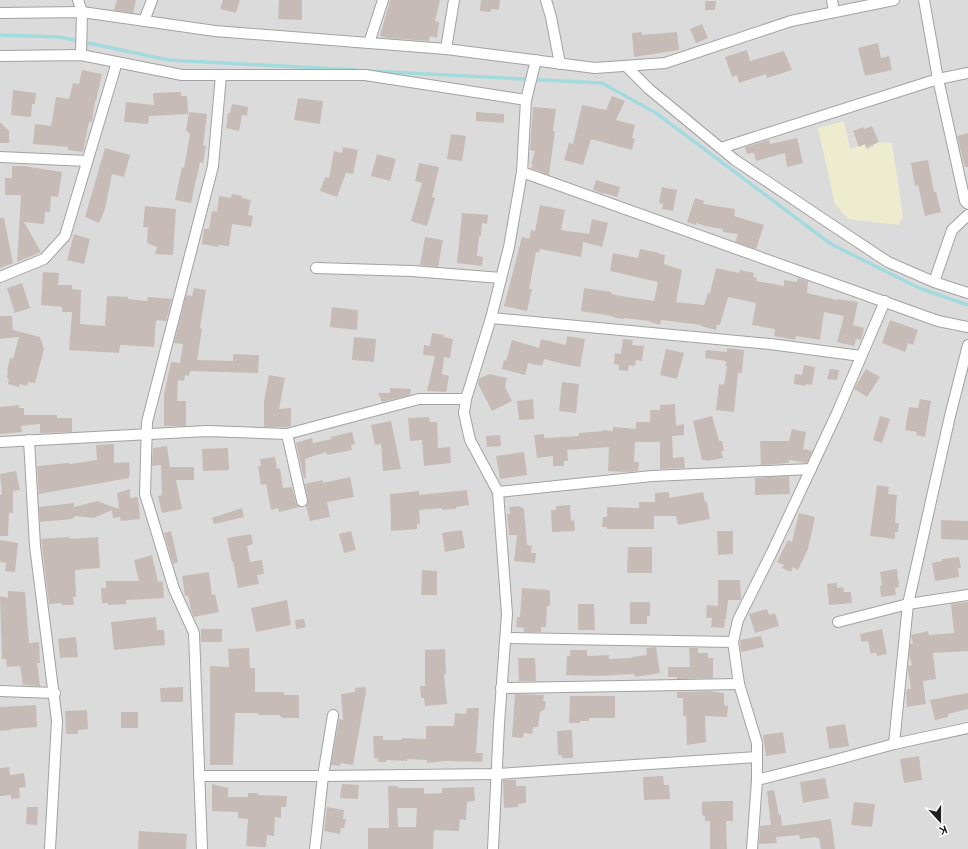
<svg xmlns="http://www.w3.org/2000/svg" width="968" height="849" font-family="Raleway,sans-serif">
<rect width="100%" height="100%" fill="#efeae4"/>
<rect fill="#dcdbdb" x="0" y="0" width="968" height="849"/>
<polygon fill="#eeecce" points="844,121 850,149 865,144 867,150 874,147 873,145 879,142 892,143 903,217 898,225 848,219 835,204 818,128"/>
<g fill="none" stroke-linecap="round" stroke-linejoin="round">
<g stroke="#a3dade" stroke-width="3.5">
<polyline points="0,35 59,37 169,60 356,70"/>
<polyline points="368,71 602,83 656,113 831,244 919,288 968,305"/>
</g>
</g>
<g fill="#c7bbb7" fill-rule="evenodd">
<polygon points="117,0 136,0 133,13 114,10"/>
<polygon points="223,0 240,0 236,13 220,9"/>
<polygon points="279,0 302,0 302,20 278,19"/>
<polygon points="390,0 440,0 435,21 439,22 437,38 430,36 429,41 388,38 380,36"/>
<polygon points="481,0 500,0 499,10 491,9 491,12 480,11"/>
<polygon points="705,1 716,1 715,10 705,10"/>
<polygon points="702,24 708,38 696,43 690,29"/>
<polygon points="642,32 642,35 677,32 679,50 634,57 632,33"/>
<polygon points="878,43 881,58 889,56 892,70 865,76 858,48"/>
<polygon points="747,50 750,61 784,51 792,70 767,78 766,74 739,83 737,75 732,77 725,57"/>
<polygon points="82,70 102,74 96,101 95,101 92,122 89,122 83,152 68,150 68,147 33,144 35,124 51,126 56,97 69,99 73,83 79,84"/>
<polygon points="13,90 36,93 35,104 32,104 31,117 11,115"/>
<polygon points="181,92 181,96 187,96 188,114 149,116 148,124 124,122 126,102 154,105 153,93"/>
<polygon points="612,96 625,101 616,120 635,125 632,138 635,139 632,150 591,139 583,165 564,160 569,143 573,144 582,105 606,110"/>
<polygon points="298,98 323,101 320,124 294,120"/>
<polygon points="232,104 248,107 247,116 242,115 239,131 226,128 228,113 230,113"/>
<polygon points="533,107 556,109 553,131 555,131 549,175 531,168 533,165 531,164 535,151 530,150"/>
<polygon points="189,112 207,114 203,145 206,146 203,163 200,162 191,203 175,200 182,167 184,168 190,134 186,130"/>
<polygon points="476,112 504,114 504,123 476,121"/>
<polygon points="0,122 9,131 9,143 0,143"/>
<polygon points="872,126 879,142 866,148 865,144 859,147 853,131 863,127 864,129"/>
<polygon points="968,133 968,167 965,167 957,136"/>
<polygon points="451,134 466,136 462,161 447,159"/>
<polygon points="797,138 803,163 787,167 785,153 756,161 754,153 747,154 745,147 769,140 770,144"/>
<polygon points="343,147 358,150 353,174 346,173 337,197 320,191 325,177 329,178 334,151 342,153"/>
<polygon points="105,148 130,155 124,177 112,174 105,209 99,223 85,217"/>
<polygon points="377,154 396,159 390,181 371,176"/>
<polygon points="928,160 934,192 936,192 941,212 925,216 918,185 915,186 911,163"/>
<polygon points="419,163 439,167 432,197 435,198 427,226 411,221 422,183 415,181"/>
<polygon points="12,166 24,166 62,172 58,197 51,196 50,212 45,212 44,224 24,222 41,252 17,262 21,195 5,195 5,178 12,178"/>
<polygon points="596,180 620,187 617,197 604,193 604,194 593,190"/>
<polygon points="662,187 677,190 673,211 662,209 663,204 659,203"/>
<polygon points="232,194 242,196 242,198 251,200 248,215 253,216 251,227 232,224 229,246 218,245 218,247 202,244 204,229 209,229 212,211 217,212 219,196 231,198"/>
<polygon points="695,198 704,201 703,204 735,209 734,216 764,225 756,249 735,242 738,234 723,232 723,229 705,226 696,223 696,225 687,222"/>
<polygon points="540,205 565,210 561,230 589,234 592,219 608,223 602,247 583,242 581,257 540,249 539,253 536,252 529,289 532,289 527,311 504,306 522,237 529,239 531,230 535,231"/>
<polygon points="145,206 176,209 173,255 155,254 157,247 147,243 148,227 143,227"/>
<polygon points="462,213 488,215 487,224 482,223 481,236 479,236 477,256 483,257 482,266 457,263"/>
<polygon points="0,218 4,218 13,263 0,268"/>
<polygon points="74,234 90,239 84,264 67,260"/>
<polygon points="425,237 443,240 438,267 420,265"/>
<polygon points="640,249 659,253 659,254 665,255 664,264 682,270 676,302 704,305 708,293 710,293 716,268 739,273 740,270 754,273 753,277 757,278 756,281 784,286 784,280 797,282 798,278 808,281 807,293 837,300 837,299 858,302 853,325 864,328 861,340 856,339 854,346 837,342 844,316 824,312 820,340 796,336 795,340 774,336 775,329 752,325 756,303 728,297 720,325 717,325 716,330 701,326 701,325 661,320 660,325 650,322 650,321 624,318 623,319 612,317 612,316 581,311 584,288 612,292 611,294 627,297 654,301 658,282 610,271 613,253 638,258"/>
<polygon points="43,272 59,273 58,285 72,285 72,289 81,290 80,324 105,326 107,296 128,297 128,299 147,301 148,297 172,299 166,321 156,320 154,347 120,345 119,353 69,350 72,312 62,312 62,307 41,305"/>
<polygon points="22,283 30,308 15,313 7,288"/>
<polygon points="194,288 206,290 200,328 202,329 197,360 233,361 233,354 259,355 258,373 190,371 189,376 185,375 184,381 178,380 177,401 186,401 186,426 164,426 164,394 171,362 180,363 183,344 174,343 186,295 192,296"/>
<polygon points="332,307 358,310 357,330 330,327"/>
<polygon points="0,316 12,316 13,330 40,337 44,349 35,383 28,382 27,386 20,384 19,387 8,384 9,380 7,377 8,372 7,371 10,358 13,359 19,337 0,339"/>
<polygon points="890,320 918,330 913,345 908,343 905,352 882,343"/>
<polygon points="432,333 444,335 443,337 453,339 450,358 444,357 442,374 449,376 446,392 427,391 435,356 423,355 424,345 430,346"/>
<polygon points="567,336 585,339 580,367 563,364 544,359 542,366 528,363 525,375 502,369 504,360 506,361 512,340 539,348 541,339 566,345"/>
<polygon points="354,337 376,339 374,362 352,360"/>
<polygon points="623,339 633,340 632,345 644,346 642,361 636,360 635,366 629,365 628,371 619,370 619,365 614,364 615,353 621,354"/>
<polygon points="727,348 744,350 742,373 738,373 734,412 716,410 719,384 724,385 727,366 725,366 726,361 705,358 706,350 727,352"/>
<polygon points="666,349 684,353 677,379 660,375"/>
<polygon points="804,365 815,367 812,385 806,384 806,386 794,384 795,374 802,375"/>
<polygon points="830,369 839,370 837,380 827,379"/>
<polygon points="866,369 880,377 867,397 854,389"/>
<polygon points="489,374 507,378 505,387 512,401 492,411 478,384 479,379"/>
<polygon points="269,375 285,378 279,409 291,408 291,426 286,427 264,427 264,401"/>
<polygon points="562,382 579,384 576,413 559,411"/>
<polygon points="390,388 411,389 410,395 382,402 378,393 390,393"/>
<polygon points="533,399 534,419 519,420 517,401"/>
<polygon points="920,399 931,401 925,437 916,435 917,432 905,430 909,407 918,408"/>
<polygon points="675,404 676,426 684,424 684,435 672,436 673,458 684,457 685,468 660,469 660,442 635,442 634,462 639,462 638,471 627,472 608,471 609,447 567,450 568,461 564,461 564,466 553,466 553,456 537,458 534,435 544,434 544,438 579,436 579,433 603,431 603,430 613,431 613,427 636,429 636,422 650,422 650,410 660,410 660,405"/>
<polygon points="19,405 19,408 24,408 24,415 57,415 57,418 72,418 72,432 40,433 40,424 21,426 22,432 0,434 0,407"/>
<polygon points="712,416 719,441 722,441 724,451 721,451 723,458 707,461 707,460 702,460 693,421"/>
<polygon points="880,416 890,419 882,443 873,440"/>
<polygon points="429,417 430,422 437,422 438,448 450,447 451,463 424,466 422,440 410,441 408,418"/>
<polygon points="391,421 401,469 383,471 381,444 375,445 371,425"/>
<polygon points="792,429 806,432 803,449 812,451 807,463 789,460 789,463 761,465 760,441 789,441"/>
<polygon points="352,432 355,444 351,445 352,450 327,455 326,452 305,459 306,478 304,478 296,443 312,438 313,443 332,439 331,437"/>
<polygon points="500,435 501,446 487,447 486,436"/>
<polygon points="114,444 114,463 129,462 130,475 129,475 129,478 39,494 37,466 68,463 71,464 97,460 96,445"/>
<polygon points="167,446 170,467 194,467 194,480 176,480 182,509 162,513 158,496 162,495 161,465 152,466 153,448"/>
<polygon points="228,448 229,470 203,471 202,449"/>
<polygon points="524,452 527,475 500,479 496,456"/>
<polygon points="275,457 277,469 280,468 283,488 292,487 296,503 300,507 279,512 278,508 271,510 266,484 261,485 258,466 261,466 260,459"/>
<polygon points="16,471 20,490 13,491 13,513 9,513 8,536 0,536 0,495 2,494 0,474"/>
<polygon points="789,476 790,494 755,495 755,478"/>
<polygon points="350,477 354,497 327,502 330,517 310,521 306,506 308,500 305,484 323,480 323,483"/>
<polygon points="877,485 889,487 888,494 897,495 895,523 899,523 898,532 895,532 895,539 870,536"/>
<polygon points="130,489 130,498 138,497 140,519 121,521 120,517 113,518 112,510 94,518 75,516 72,519 40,522 39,507 74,503 74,507 97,501 119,509 117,493"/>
<polygon points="467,490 469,505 456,507 456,509 442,510 442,508 419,510 420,524 417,524 417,529 391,531 390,494 419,491 419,495"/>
<polygon points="669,492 669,498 703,492 705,502 707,502 710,519 678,525 676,516 654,516 654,529 607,529 607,527 602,527 603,517 607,517 607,507 639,508 639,502 655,502 655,493"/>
<polygon points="570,505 571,521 574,520 575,531 552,532 551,510 556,510 556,506"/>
<polygon points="519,506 524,509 527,545 532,546 531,553 536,553 535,563 514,561 517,535 509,535 507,514 510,514 509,507"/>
<polygon points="242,508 244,517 214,524 212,518"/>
<polygon points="799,513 815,517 808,549 798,570 793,567 791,572 782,568 784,565 777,562 788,540 792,542"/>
<polygon points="941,520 968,521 968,540 941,539"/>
<polygon points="462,530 465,548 445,552 442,533"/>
<polygon points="171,531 178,562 173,564 164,533"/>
<polygon points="351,531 356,550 344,553 339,534"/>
<polygon points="717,531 733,531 733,554 718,555"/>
<polygon points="251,534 253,544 247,546 250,562 262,560 264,574 257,575 259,584 238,588 233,561 232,562 227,538"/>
<polygon points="68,537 71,539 98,537 100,568 75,570 76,597 73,597 74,605 62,605 62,603 49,604 41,539"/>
<polygon points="0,540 18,543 15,572 5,571 6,563 0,562"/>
<polygon points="628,547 652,547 652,573 627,573"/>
<polygon points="152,555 158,582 163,581 164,598 126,600 126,604 108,605 108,603 102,603 101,588 106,588 106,581 139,581 134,560"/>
<polygon points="959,557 961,568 958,568 959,577 935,581 932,563 942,561 942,559"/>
<polygon points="897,569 899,587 895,588 896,595 881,597 880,586 882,586 880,572"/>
<polygon points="422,570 437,571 437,595 421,595"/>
<polygon points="209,572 212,595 215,594 219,612 194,617 191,610 188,596 185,596 182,576"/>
<polygon points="718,580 740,580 741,600 728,600 726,619 725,619 724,628 711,627 712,618 706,618 707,605 718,606"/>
<polygon points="837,583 837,588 843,587 844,592 851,592 852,603 829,605 827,584"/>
<polygon points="522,588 550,590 550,606 547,606 546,627 541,627 541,632 524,632 524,628 516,627 517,617 520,617"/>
<polygon points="8,591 25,592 29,643 39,642 40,663 37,663 40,686 23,685 20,666 7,667 6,659 2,659 0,596 8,598"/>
<polygon points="287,600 291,625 256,632 251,608"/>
<polygon points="630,602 650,602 650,616 647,616 647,624 630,624"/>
<polygon points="968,602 968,651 933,653 936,679 923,681 926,704 907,707 906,692 907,692 907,689 911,689 908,670 908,666 912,665 909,655 910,644 913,644 911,635 928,631 929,635 954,633 951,604"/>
<polygon points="578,604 594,604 595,630 578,630"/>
<polygon points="767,609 769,615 775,613 779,626 755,633 749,614"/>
<polygon points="156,617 157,630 164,630 165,645 114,650 111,622"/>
<polygon points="304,619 306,627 296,629 295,620"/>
<rect x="201" y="629" width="21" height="13"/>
<polygon points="882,629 887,654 877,656 876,652 871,654 868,641 861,642 860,634"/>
<polygon points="761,636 764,647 741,652 740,640"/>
<polygon points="76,637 78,657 60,658 58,639"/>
<polygon points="656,647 660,673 635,677 634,674 597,676 566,675 567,656 570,656 570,650 587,650 587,656 609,655 609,659 632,658 632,657 647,655 646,648"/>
<polygon points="249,648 250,668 255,668 255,692 284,692 284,695 299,695 299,718 283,718 279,715 258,715 258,713 235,713 233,765 210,765 210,666 229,667 228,649"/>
<polygon points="689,648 698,648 698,653 708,653 708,658 713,658 713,678 677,679 677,677 668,677 668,667 690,667"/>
<polygon points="445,649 446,674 444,674 447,704 425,706 424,698 421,698 420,686 425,686 425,650"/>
<polygon points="518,658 535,658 536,681 519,681"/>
<polygon points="183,687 183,702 161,702 160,688"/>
<polygon points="365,687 366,692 353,765 341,763 340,766 331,765 339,719 343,720 341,694 355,692 355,688"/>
<polygon points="713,691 713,692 724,693 724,705 728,706 727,717 705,716 706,742 687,745 686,716 683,716 683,698 677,698 677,692"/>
<polygon points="968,693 968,709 948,714 948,717 935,720 930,700"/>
<polygon points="515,694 544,695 543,701 546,701 545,709 540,712 538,727 533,727 532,734 524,733 523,738 512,737"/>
<polygon points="570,696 615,696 615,718 589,718 589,721 580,721 580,723 569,723"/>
<polygon points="36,705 37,727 11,729 11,730 0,731 0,707"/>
<polygon points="467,708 479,708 476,753 483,753 482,762 446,761 427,763 427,760 407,759 407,761 386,760 386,762 378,762 378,758 374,758 373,736 383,736 383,740 401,740 402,738 426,739 426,726 454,726 455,713 466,714"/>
<polygon points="87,710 88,729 78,730 78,734 66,734 65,711"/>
<rect x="121" y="712" width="17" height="16"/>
<polygon points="845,724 849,746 829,749 826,727"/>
<polygon points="572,730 573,758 562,758 562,755 558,755 557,731"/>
<polygon points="783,732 786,753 766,756 763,735"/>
<polygon points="919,756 922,780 904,783 900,759"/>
<polygon points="9,767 10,775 24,773 26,787 19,788 20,798 11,799 11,795 0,796 0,768"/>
<polygon points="663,776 664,785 669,785 670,799 644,800 643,777"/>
<polygon points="825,778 829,798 803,803 800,782"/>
<polygon points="503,780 516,780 516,786 526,786 526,803 518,804 518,807 504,808"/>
<polygon points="212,784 228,788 228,797 248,797 248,793 258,793 258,795 287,796 286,807 281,807 281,818 275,817 274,836 267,835 266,847 246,846 248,819 238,818 238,812 212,811"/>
<polygon points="342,784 359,785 358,799 340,798"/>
<path d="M388,786h10v2h26v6l18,-1v-5l32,-1 1,14 -8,1 -1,18 -6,-1 -1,12 -25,-1 -1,19h-65v-21h21zM397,808h20l-1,19h-18z"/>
<polygon points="774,790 779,815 781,815 782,826 831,819 835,849 821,849 819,838 816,838 816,837 800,839 799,835 776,837 777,843 759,844 760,826 771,825 767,791"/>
<polygon points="717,801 733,801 733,821 726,821 727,849 710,849 710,821 705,821 705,816 702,815 702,802"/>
<polygon points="854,802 875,804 872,827 851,825"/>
<polygon points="27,807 38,807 37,825 26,824"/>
<polygon points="327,807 344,810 343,819 346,819 344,828 341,828 340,834 324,831"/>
<polygon points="139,831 187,834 186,849 138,849"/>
</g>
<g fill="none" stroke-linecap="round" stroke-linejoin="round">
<defs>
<g id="street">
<polyline points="78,0 82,12 81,55"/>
<polyline points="546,0 551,17 560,64"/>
<polyline points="832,0 834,12"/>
<polyline points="924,0 938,79 965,201 968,204"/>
<polyline points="0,13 82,12 215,31 446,49 595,68 665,63 791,21 894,0"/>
<polyline points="144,21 152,0"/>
<polyline points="369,43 383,0"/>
<polyline points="446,49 454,0"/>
<polyline points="0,56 81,55 182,75 365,75 526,100"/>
<polyline points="626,66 649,89 735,160 823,219 888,262 934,282 968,293"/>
<polyline points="721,148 938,79 968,73"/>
<polyline points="0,157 87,161"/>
<polyline points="522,172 938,321 968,327"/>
<polyline points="316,268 412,271 501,278"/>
<polyline points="0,277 44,259 65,236 117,62"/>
<polyline points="934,282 952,230 968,215"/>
<polyline points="491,318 770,344 861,356"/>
<polyline points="287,434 302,501"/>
<polyline points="29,440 35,546 57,721 50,849"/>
<polyline points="0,442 207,431 287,434 419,399 466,399"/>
<polyline points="498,492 652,476 811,469"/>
<polyline points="838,622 908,604 968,595"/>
<polyline points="506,638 733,642"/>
<polyline points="501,688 739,684"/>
<polyline points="0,691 55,693"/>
<polyline points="894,744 908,604 950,416 968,345"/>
<polyline points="199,776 323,776 497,774 757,757"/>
<polyline points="757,780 828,762 894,744 968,728"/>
<polyline points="202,849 194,633 174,589 145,494 147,422 213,166 221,75"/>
<polyline points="315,849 323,776 333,715"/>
<polyline points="493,849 499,724 507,614 498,492 470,440 464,413 466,399 491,318 509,247 522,172 526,100 536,60"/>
<polyline points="752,849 757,780 757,743 739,684 733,642 738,620 772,552 837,413 885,301"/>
</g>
</defs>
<use href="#street" stroke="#a2a2a2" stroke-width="12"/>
<use href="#street" stroke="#fff" stroke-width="10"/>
</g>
<g transform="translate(940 821) rotate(159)" stroke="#ffffff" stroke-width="3" paint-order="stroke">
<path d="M0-3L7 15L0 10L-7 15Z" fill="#1e1e1e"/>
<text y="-6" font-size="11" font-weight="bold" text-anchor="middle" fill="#1e1e1e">K</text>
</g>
</svg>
